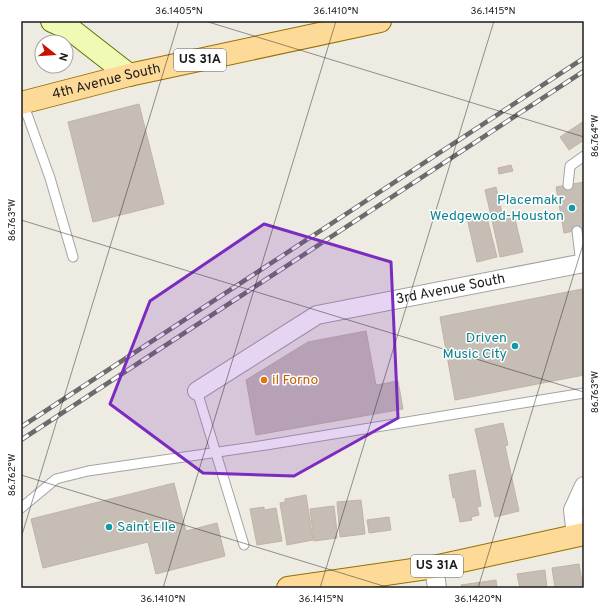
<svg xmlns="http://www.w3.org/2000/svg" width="605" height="609" font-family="Overpass,sans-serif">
<rect width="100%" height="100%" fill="#eeebe2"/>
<g fill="#c6beb5" stroke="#c0b3a4">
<polygon points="139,104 164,204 93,222 68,122"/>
<polygon points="584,121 584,140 569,150 560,137"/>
<polygon points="511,165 513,171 499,174 498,168"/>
<polygon points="584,182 584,229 564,233 556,187"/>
<polygon points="496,187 503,217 492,220 485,190"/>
<polygon points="486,214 497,257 477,262 467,218"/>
<polygon points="514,215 523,252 500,257 492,220"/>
<polygon points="582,289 584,298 584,375 455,400 440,317"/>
<polygon points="366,331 376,385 398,381 403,409 256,435 246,380 308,342"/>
<polygon points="503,423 508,445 505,446 519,511 495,517 475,429"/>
<polygon points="475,470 481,506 477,507 479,515 471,517 472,520 460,522 455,497 453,498 449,475"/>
<polygon points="174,483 186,531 217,523 225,556 156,574 148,542 43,568 31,519"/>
<polygon points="306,495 313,540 287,545 280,503 285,502 285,499"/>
<polygon points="361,500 365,534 340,537 337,502"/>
<polygon points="334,506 337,532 336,532 337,538 314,541 310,509"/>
<polygon points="264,507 264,510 276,508 282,541 257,545 250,509"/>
<polygon points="389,517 391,530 369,533 367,520"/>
<polygon points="579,564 583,588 555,588 552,568"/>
<polygon points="545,570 547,588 520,588 517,574"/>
<polygon points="496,580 497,588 462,588 461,585"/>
</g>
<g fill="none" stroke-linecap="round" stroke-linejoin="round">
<defs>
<g id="lane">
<polyline points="23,103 50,178 73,257"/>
<polyline points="568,185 570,166 584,156"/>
<polyline points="577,231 581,264"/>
<polyline points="197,391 244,545"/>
<polyline points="21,508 56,479 88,471 266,445 584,393"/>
</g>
<g id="street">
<path id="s1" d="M197,391l120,-76 267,-52"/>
<polyline points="576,536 573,510 584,486"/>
<polyline points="434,567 437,588"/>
</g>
<polyline id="secondary" points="52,21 70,29 129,75"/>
<g id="primary">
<path id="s2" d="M21,103l108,-28 251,-54"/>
<polyline points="288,588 434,567 584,534"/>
</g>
</defs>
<use href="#lane" stroke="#a4a4a4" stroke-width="11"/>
<use href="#street" stroke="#a4a4a4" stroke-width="20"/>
<use href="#secondary" stroke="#5f7403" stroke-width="24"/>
<use href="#primary" stroke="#957000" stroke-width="24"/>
<use href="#lane" stroke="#fff" stroke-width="9"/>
<use href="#street" stroke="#fff" stroke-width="18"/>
<use href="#secondary" stroke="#f1fab4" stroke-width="22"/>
<use href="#primary" stroke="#fdda98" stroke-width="22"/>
<defs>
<g id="rail">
<polyline points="21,427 584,58"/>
<polyline points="21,440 584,71"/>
</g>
</defs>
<use href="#rail" stroke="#6b6b6b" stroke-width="4.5"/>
<use href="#rail" stroke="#fff" stroke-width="3" stroke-dasharray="9" stroke-linecap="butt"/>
</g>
<path fill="#7b2cbf" fill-opacity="0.2" stroke="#7b2cbf" stroke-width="3" stroke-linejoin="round" d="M264,224l127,38 7,156 -104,58 -91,-3 -93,-69 40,-103z"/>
<path fill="none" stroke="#1d1d1d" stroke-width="1" stroke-opacity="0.45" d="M205,21l379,116M21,23l1,-2M21,220l563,172M21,475l369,113M21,538l158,-517M163,588l173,-567M320,588l174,-567M478,588l106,-347"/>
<g fill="#0f9aa8" stroke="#fff" stroke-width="1.5">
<circle cx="572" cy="208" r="4"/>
<circle cx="515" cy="346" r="4"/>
<circle cx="109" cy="527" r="4"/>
</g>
<circle fill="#e8710a" stroke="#fff" stroke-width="1.5" cx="264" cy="380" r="4"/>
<g text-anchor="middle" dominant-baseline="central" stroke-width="3" stroke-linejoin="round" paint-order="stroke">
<g fill="#fff" stroke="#616161" stroke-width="1">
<rect x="174" y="49" width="52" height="22" rx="3"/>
<rect x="411" y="555" width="52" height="22" rx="3"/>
</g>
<g font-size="13" font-weight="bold" fill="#1d1d1d">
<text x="200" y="60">US 31A</text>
<text x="437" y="566">US 31A</text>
</g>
<g font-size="14" fill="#1d1d1d" stroke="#fff">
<text stroke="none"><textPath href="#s2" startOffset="88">4th Avenue South</textPath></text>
<text stroke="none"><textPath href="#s1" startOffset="278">3rd Avenue South</textPath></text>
</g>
<g font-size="14" fill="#0d838f" stroke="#fff" text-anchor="end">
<text x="564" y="200">Placemakr<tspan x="564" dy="16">Wedgewood-Houston</tspan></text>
<text x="507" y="338">Driven<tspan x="507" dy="16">Music City</tspan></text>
<text x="117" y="527" text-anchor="start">Saint Elle</text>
</g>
<g font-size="14" fill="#c56008" stroke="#fff" text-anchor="start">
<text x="272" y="380">il Forno</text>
</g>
</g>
<rect width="605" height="609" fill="none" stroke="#ffffff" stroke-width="44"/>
<g transform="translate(54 54) rotate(107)"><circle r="19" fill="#ffffff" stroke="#a5a5a5"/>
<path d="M0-3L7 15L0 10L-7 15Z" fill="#c91100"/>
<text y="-6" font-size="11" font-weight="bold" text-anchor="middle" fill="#1d1d1d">N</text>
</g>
<rect x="22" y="22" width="561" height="565" fill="none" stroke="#1d1d1d" stroke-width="1.5"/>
<g font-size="10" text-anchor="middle" fill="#1d1d1d">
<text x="179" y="14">36.1405°N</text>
<text x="336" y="14">36.1410°N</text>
<text x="493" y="14">36.1415°N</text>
<text transform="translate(594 136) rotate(-90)" y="4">86.764°W</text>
<text transform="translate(11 220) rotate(-90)" y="4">86.763°W</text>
<text transform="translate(594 392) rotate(-90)" y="4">86.763°W</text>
<text transform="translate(11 475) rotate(-90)" y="4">86.762°W</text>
<text x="163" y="602">36.1410°N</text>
<text x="321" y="602">36.1415°N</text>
<text x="478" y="602">36.1420°N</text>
</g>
</svg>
